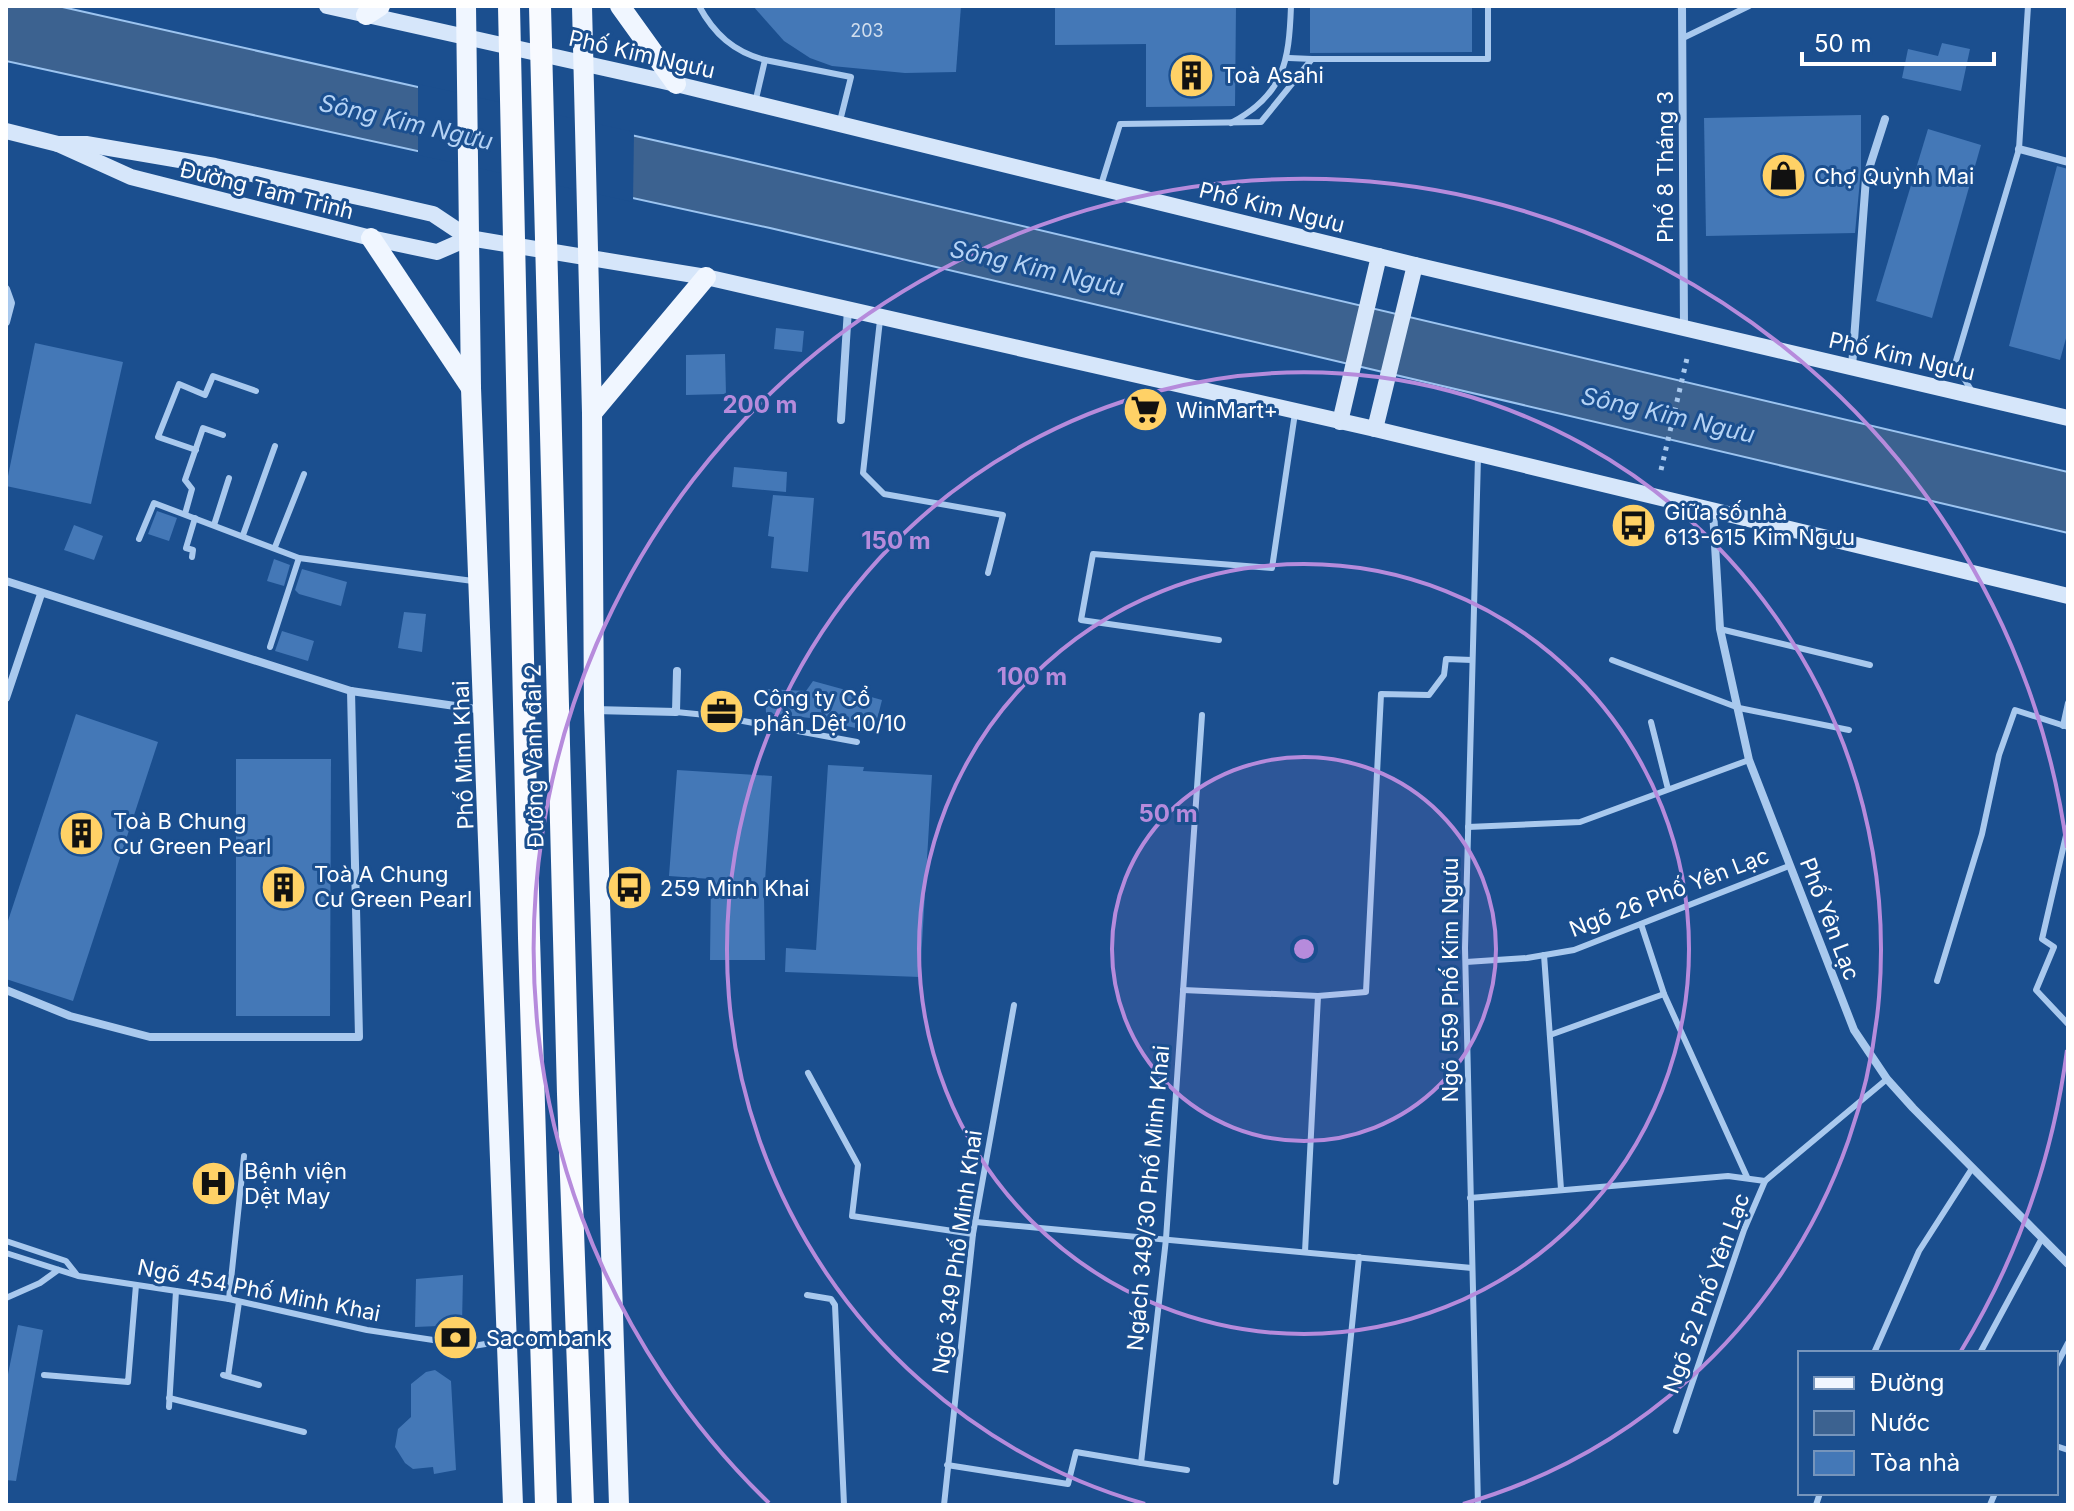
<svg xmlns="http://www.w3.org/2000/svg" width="2074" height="1511" font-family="Inter,sans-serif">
<rect width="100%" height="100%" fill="#1b4f8f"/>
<polygon fill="#3c6290" stroke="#9cc4f0" stroke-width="2" points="6,6 58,6 733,158 2068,472 2068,533 770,228 6,61"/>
<polygon fill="#1b4f8f" points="418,84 634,132 633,202 418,155"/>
<g fill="#4478b7">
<polygon points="753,6 961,6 956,72 905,73 832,66 810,58 784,41"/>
<polygon points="1055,6 1236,6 1235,106 1146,107 1146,44 1055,45"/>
<polygon points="1310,6 1472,6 1472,52 1310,53"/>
<polygon points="1942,43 1970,49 1961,91 1902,78 1908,49 1938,56"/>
<polygon points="1861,115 1861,169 1855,233 1706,236 1704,118"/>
<polygon points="1928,129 1981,145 1932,318 1876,301"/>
<polygon points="2057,166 2068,169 2068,331 2060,360 2009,346"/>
<polygon points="776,328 804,331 802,352 774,349"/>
<polygon points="35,343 123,362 91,504 6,486"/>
<polygon points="725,354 726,394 686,395 686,355"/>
<polygon points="734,467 787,472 786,492 732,487"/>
<polygon points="773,495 814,498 808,572 771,568 774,537 768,536"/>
<polygon points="157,511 177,518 169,541 148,534"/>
<polygon points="74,525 103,536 94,560 64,550"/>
<polygon points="274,559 290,565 284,586 267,581"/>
<polygon points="302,569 347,582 341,606 299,594 295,590"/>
<polygon points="404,612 426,614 422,652 398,648"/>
<polygon points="282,631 314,641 308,661 275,651"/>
<polygon points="813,681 882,700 874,732 810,718 766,713 765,689 806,691"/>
<polygon points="76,714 158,742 73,1001 6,979 6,927"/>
<polygon points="236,759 331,759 330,1016 236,1016"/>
<polygon points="828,765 864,767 863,771 932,775 920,977 785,972 786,948 816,950"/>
<polygon points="677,770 772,776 764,896 765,960 710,960 711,879 669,876"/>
<polygon points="463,1275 462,1325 415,1327 416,1279"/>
<polygon points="18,1325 43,1330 16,1481 6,1480 6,1384"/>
<polygon points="435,1370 451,1381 456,1470 434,1474 433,1467 413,1469 405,1463 395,1447 398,1429 411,1417 411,1384 426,1372"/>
</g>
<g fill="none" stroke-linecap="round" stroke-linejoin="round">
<polyline stroke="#a9c9ee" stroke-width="5" stroke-dasharray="4 6" stroke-linecap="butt" points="1661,470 1688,354"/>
<g stroke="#a9c9ee" stroke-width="6">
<path d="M699,6c15,28 35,46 66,54l-10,43"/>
<polyline points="1683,38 1749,6"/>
<polyline points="1289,58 1312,59"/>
<polyline points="765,60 851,77 840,121"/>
<path d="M1231,123c53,-28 58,-61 60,-117"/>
<polyline points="1101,185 1120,124 1261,122 1312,59 1488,59 1488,6"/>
<polyline points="880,320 863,473 884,494 1003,515 988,573"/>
<polyline points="1973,393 1955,364 2019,149 2028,6"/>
<polyline points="196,450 158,437 179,384 205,395 213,376 256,391"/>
<polyline points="1478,457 1465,948 1478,1505"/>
<polyline points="185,514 192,489 185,480 203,428 223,435"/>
<polyline points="214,525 229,478"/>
<polyline points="243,535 275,446"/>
<polyline points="139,539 154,503 299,558 473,581"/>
<polyline points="275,547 304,474"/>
<polyline points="192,557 193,550 186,548 195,518"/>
<polyline points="1720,629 1870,665"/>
<polyline points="1219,640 1081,620 1093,554 1272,568 1295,413"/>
<polyline points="270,647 299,558"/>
<polyline points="1612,660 1739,708 1849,730"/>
<polyline points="676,712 716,716 857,742"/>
<polyline points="1651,722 1668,789"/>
<polyline points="2063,726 2068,703"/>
<polyline points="1468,827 1580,822 1749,760"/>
<polyline points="2068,827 2042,939 2054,947 2036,990 2068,1024"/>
<polyline points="1641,924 1664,994 1747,1177"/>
<polyline points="1544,955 1561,1189"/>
<polyline points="1466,962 1527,958 1574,950 1789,866"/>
<polyline points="1937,981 1982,834 1999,755 2015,710 2068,727"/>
<polyline points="1183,990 1318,996 1366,992 1381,694 1429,695 1444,675 1446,659 1472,660"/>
<polyline points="1550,1035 1664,994"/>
<polyline points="808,1073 858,1165 852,1216 973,1234"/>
<polyline points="1470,1198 1728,1176 1765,1181"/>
<polyline points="976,1222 1472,1268"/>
<polyline points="6,1241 66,1261 77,1275"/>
<polyline points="1305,1252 1318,996"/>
<polyline points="6,1253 78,1276 229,1299 367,1330 473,1346 504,1341"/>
<polyline points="807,1295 831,1299 835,1305 844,1505"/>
<polyline points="6,1298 40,1283 58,1270"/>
<polyline points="229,1299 244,1156"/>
<polyline points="1874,1353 1919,1251 1971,1170"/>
<polyline points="1980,1353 2041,1240"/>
<polyline points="2056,1366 2068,1343"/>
<polyline points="44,1375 128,1382 136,1285"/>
<polyline points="223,1375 259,1385"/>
<polyline points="228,1376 239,1302"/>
<polyline points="169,1398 304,1432"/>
<polyline points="169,1407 176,1291"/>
<polyline points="1676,1431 1744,1230 1765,1181 1887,1079"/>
<polyline points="2056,1446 2068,1450"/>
<polyline points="1141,1463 1187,1470"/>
<polyline points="947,1465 1068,1484 1076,1452 1141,1463 1166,1239 1202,715"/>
<polyline points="1336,1482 1359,1257"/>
<polyline points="944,1505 973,1234 1014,1005"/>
<polyline points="1816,1505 1820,1493"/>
<polyline points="1990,1505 1995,1493"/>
</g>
<g stroke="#a9c9ee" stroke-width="8">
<polyline points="1682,6 1684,327"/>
<polyline points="2019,149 2068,162"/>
<polyline points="6,289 11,303 6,322"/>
<polyline points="1852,367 1866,178 1885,119"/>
<polyline points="841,420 848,309"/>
<polyline points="1713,511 1720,629 1749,760 1854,1030 1887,1079 1913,1108 2068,1264"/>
<polyline points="6,581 351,691 483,710"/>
<polyline points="6,698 41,594"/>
<polyline points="594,710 676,712 677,671"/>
<polyline points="6,990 70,1016 150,1037 359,1037 351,691"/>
</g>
<g stroke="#d6e6fa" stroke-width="16">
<polyline points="327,6 676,84 1415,265 2068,418"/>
<polyline points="6,131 58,144 131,177 371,238 437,252 469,238"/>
<polyline points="58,144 86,144 215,166 372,200 433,214 469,238 706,277 1375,429 2068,596"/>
<polyline points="1340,422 1379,256"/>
<polyline points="1375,429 1415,265"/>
</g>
<g stroke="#f0f6ff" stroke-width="20">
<polyline points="466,6 471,388 513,1505"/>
<polyline points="582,6 592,413 594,710 619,1505"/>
<polyline points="620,6 676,84"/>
<polyline points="366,15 380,6"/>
<polyline points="371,238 471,388"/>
<polyline points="592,413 706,277"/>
</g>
<g stroke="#f8faff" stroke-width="22">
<polyline points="509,6 529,938 546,1505"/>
<polyline points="540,6 568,1094 583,1505"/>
</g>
</g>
<circle cx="1304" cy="949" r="192" fill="#b68bdc" fill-opacity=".12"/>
<g fill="none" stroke="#b68bdc" stroke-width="4">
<circle cx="1304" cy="949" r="192"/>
<circle cx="1304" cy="949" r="385"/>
<path d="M1145 1504A577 577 0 1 1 1463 1504"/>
<path d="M2067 1050A770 770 0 0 1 1961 1351M769 1503A770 770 0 1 1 2067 848"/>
</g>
<defs>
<symbol id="building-disc" viewBox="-11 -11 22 22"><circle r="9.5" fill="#ffd166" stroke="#1b4f8f"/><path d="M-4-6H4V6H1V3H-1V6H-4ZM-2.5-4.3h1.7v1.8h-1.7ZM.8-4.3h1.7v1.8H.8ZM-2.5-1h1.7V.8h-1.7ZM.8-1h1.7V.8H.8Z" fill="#111"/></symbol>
<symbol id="shop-disc" viewBox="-11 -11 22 22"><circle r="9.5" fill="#ffd166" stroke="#1b4f8f"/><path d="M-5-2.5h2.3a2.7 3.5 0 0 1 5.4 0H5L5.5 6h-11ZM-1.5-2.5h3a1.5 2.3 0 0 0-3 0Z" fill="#111"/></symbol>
<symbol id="supermarket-disc" viewBox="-11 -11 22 22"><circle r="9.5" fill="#ffd166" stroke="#1b4f8f"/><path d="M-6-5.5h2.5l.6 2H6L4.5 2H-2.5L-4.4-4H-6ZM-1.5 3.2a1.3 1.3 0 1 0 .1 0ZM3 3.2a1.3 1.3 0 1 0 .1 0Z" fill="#111"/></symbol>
<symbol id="bus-disc" viewBox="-11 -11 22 22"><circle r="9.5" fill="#ffd166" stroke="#1b4f8f"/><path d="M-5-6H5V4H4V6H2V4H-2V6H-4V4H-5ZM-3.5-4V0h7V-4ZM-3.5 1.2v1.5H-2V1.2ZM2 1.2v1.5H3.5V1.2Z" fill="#111"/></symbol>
<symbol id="office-disc" viewBox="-11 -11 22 22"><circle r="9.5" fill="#ffd166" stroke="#1b4f8f"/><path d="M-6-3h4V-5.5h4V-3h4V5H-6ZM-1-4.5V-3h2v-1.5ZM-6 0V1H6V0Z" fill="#111"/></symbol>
<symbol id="hospital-disc" viewBox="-11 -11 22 22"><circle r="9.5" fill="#ffd166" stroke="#1b4f8f"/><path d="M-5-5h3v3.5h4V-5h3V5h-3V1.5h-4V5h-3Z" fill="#111"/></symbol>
<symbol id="bank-disc" viewBox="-11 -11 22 22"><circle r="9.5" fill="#ffd166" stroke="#1b4f8f"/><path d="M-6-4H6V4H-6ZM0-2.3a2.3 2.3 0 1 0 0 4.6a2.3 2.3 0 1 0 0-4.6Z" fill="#111"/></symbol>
</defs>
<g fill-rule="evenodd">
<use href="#building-disc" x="1166" y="50" width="51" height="51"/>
<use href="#shop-disc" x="1758" y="150" width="51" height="51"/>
<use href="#supermarket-disc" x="1120" y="384" width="51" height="51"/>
<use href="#bus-disc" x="1608" y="500" width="51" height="51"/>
<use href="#office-disc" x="696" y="686" width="51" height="51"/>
<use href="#building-disc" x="56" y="808" width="51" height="51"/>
<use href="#building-disc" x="258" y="862" width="51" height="51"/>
<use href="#bus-disc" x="604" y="862" width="51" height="51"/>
<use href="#hospital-disc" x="188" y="1158" width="51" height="51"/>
<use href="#bank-disc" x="430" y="1312" width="51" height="51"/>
</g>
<g text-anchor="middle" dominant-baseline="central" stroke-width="6" stroke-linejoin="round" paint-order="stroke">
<g font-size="18" fill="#d0dded">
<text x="867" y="30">203</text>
</g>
<g font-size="22" fill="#fff" stroke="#1b4f8f">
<text transform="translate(642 54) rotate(13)">Phố Kim Ngưu</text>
<text transform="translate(1665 167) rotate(-90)">Phố 8 Tháng 3</text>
<text transform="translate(267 190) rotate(14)">Đường Tam Trinh</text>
<text transform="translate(1272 207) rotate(14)">Phố Kim Ngưu</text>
<text transform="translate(1902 356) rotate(13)">Phố Kim Ngưu</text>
<text transform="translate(463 755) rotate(-92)">Phố Minh Khai</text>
<text transform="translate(534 756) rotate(-91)">Đường Vành đai 2</text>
<text transform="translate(1669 892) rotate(-21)">Ngõ 26 Phố Yên Lạc</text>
<text transform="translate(1830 919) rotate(69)">Phố Yên Lạc</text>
<text transform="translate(1450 980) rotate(-90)">Ngõ 559 Phố Kim Ngưu</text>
<text transform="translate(1148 1198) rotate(-85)">Ngách 349/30 Phố Minh Khai</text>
<text transform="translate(957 1252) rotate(-82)">Ngõ 349 Phố Minh Khai</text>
<text transform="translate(259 1290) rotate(11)">Ngõ 454 Phố Minh Khai</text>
<text transform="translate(1706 1293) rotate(-70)">Ngõ 52 Phố Yên Lạc</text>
</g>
<g font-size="22" fill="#fff" stroke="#1b4f8f" text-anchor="start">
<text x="1222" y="75">Toà Asahi</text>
<text x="1814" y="176">Chợ Quỳnh Mai</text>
<text x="1176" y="410">WinMart+</text>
<text x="1664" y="512">Giữa số nhà<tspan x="1664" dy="25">613-615 Kim Ngưu</tspan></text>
<text x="753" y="698">Công ty Cổ<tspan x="753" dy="25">phần Dệt 10/10</tspan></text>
<text x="113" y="821">Toà B Chung<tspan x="113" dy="25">Cư Green Pearl</tspan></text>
<text x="314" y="874">Toà A Chung<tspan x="314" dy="25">Cư Green Pearl</tspan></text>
<text x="660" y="888">259 Minh Khai</text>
<text x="244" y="1171">Bệnh viện<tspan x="244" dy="25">Dệt May</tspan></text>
<text x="486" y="1338">Sacombank</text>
</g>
<g font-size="24" font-style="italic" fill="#b5d3f5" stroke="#1b4f8f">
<text transform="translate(406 122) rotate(13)">Sông Kim Ngưu</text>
<text transform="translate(1037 268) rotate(13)">Sông Kim Ngưu</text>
<text transform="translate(1668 415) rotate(13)">Sông Kim Ngưu</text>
</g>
</g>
<circle cx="1304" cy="949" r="12" fill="#b68bdc" stroke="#1b4f8f" stroke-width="4"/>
<g font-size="24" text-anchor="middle" font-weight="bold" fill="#b68bdc" stroke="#1b4f8f" stroke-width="6" stroke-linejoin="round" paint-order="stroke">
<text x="760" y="413">200 m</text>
<text x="896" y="549">150 m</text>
<text x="1032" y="685">100 m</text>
<text x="1168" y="822">50 m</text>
</g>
<rect width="2074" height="1511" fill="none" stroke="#ffffff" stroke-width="16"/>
<rect x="1798" y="1351" width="260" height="144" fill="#1b4f8f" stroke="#7695bc" stroke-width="2"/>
<rect x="1814" y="1377" width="40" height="12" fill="#f0f6ff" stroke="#7695bc" stroke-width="2"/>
<text x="1870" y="1391" font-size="24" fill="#ffffff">Đường</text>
<rect x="1814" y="1411" width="40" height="24" fill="#3c6290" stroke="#7695bc" stroke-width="2"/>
<text x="1870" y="1431" font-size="24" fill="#ffffff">Nước</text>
<rect x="1814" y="1451" width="40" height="24" fill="#4478b7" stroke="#7695bc" stroke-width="2"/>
<text x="1870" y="1471" font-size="24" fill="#ffffff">Tòa nhà</text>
<path d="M1802 52v12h192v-12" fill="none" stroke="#ffffff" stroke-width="4"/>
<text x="1814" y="52" font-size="24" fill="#ffffff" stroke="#1b4f8f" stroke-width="6" paint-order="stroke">50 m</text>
</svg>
